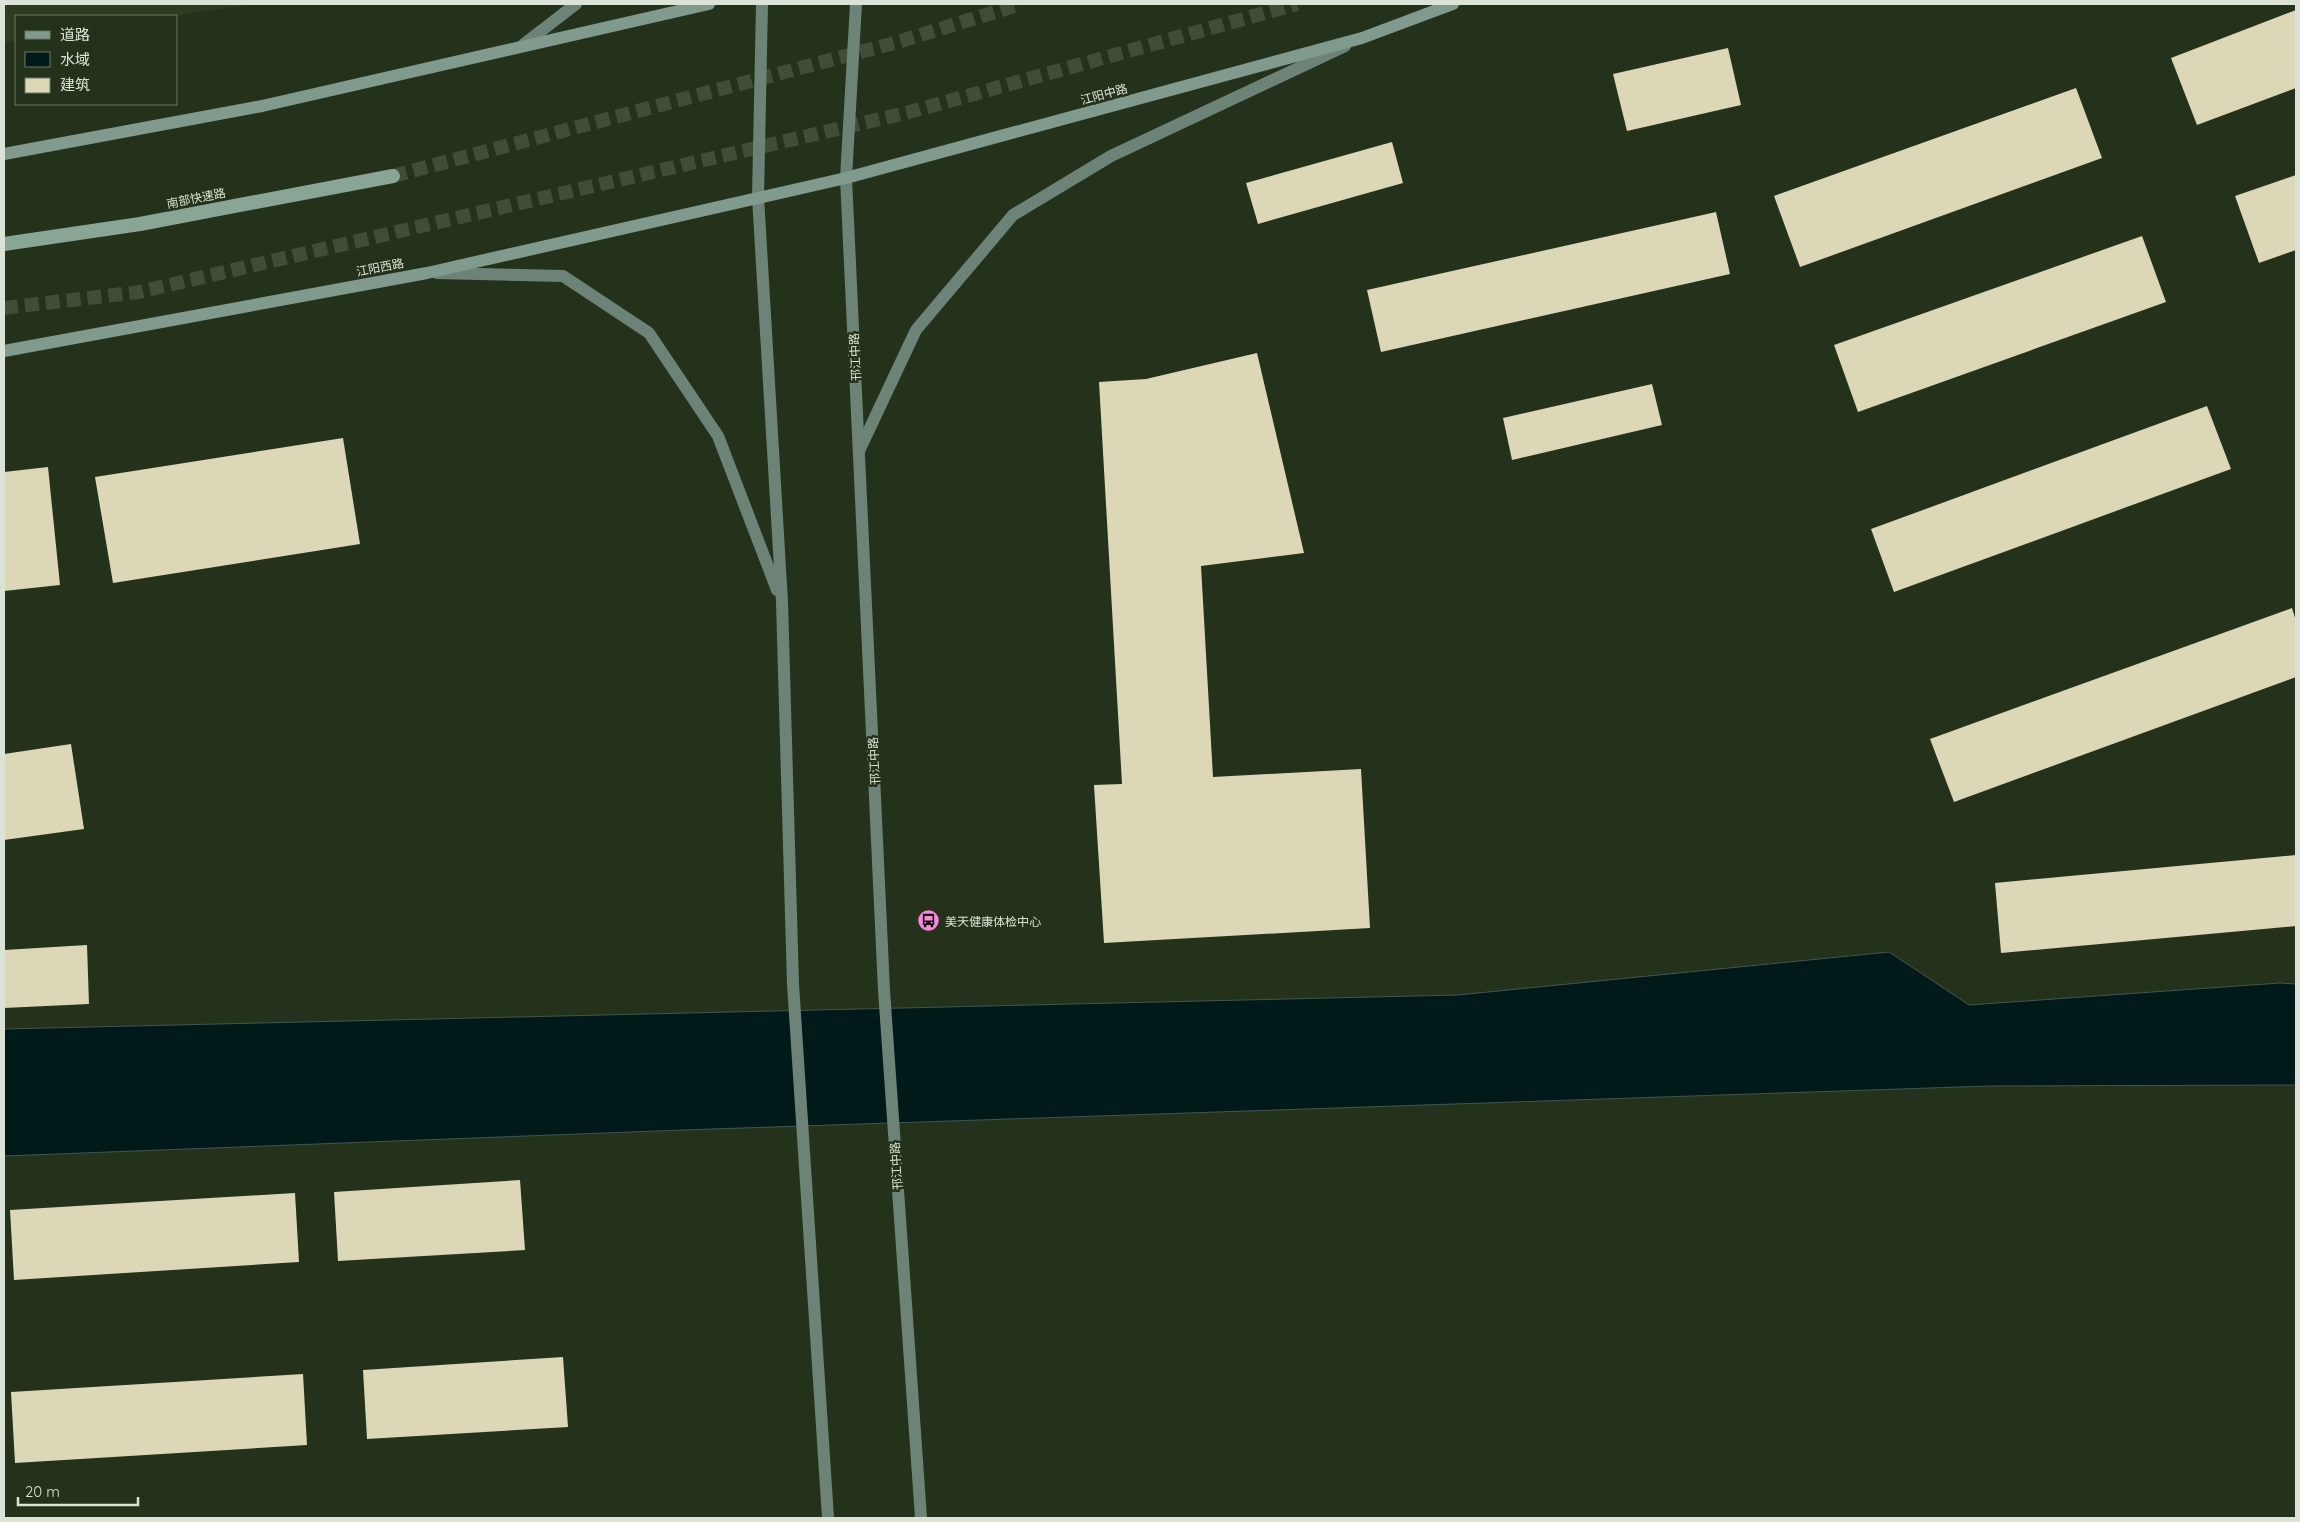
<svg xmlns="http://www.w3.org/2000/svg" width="2300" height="1522" font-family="Quicksand,'Noto Sans SC',sans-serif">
<rect width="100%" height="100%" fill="#25321b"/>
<polygon fill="#2d3c20" points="4,4 252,4 173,16 16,16 16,41 4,43"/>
<polygon fill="#001919" stroke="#415651" points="1889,952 1969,1005 2280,983 2296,984 2296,1085 1989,1086 683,1130 4,1156 4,1029 1458,995"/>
<g fill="#dbd7b7">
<polygon points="2296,10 2296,88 2197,125 2171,58"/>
<polygon points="1728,48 1741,105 1627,131 1613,74"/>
<polygon points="2076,88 2102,158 1800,267 1774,196"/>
<polygon points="1392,142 1403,183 1258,224 1246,183"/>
<polygon points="2296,175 2296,250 2259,263 2235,196"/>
<polygon points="1716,212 1730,274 1381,352 1367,290"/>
<polygon points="2142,236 2166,302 1858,412 1834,345"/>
<polygon points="1257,353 1304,553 1201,566 1213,777 1361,769 1370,928 1104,943 1094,785 1122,784 1099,382 1146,379"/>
<polygon points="1652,384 1662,425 1512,460 1503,418"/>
<polygon points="2207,406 2231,469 1894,592 1871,529"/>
<polygon points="343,438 360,544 113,583 95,477"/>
<polygon points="48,467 60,585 4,591 4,472"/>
<polygon points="2292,608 2296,621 2296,677 1954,802 1930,739"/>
<polygon points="71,744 84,829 4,840 4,754"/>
<polygon points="2296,855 2296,926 2001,953 1995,883"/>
<polygon points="87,945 89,1004 4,1008 4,950"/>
<polygon points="520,1180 525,1250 338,1261 334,1192"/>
<polygon points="295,1193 299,1262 14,1280 10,1210"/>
<polygon points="563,1357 568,1427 367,1439 363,1370"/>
<polygon points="303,1374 307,1445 15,1463 11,1392"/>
</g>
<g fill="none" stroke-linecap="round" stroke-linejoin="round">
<g stroke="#404d37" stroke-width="14" stroke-dasharray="14 7" stroke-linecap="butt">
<polyline points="393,176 898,42 1021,4"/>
<polyline points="4,308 139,292 906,113 1297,4"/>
</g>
<g stroke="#6e8378" stroke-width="12">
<polyline points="762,4 758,197 782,602 793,984 828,1518"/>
<polyline points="856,4 846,178 884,990 921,1518"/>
<polyline points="524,44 576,4"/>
<polyline points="437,273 563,276 649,333 718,436 777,590"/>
<polyline points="860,449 916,330 1013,215 1111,156 1345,46"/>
</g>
<g stroke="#809a8d" stroke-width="12">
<polyline points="4,154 262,106 709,4"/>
<polyline points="4,351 427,273 846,178 1362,38 1453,4"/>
</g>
<polyline stroke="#88a596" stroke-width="14" points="4,244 140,224 393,176"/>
</g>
<defs>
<symbol id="bus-disc" viewBox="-11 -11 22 22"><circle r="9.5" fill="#fd86e2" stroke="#25321b"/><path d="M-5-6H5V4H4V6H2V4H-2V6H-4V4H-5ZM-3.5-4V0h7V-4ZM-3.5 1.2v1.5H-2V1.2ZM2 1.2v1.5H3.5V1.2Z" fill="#111"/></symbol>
</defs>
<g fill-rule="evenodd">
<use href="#bus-disc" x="916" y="908" width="25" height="25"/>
</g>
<g text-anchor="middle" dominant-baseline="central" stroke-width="5" stroke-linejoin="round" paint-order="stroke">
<g font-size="12" fill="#dae3d5" stroke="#25321b">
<text transform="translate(1104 94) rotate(-15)">江阳中路</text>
<text transform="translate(196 198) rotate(-11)">南部快速路</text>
<text transform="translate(380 267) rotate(-11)">江阳西路</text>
<text transform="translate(855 357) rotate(-93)">邗江中路</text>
<text transform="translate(874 761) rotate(-93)">邗江中路</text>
<text transform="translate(896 1166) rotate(-94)">邗江中路</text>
</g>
<g font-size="12" fill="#dae3d5" stroke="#25321b" text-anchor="start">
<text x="945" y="921">美天健康体检中心</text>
</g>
</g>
<rect width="2300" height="1522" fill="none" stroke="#dae3d5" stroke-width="10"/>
<rect x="15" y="15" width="162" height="90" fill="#25321b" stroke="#6d7965"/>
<rect x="25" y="31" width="25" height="8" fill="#809a8d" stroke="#6d7965"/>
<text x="60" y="40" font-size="15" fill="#dae3d5">道路</text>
<rect x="25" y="52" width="25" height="15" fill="#001919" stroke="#6d7965"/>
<text x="60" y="65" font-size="15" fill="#dae3d5">水域</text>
<rect x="25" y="78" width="25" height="15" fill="#dbd7b7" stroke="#6d7965"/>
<text x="60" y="90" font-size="15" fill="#dae3d5">建筑</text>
<path d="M18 1497v8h120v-8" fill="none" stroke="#dae3d5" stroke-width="2.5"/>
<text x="25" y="1497" font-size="15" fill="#dae3d5" stroke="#25321b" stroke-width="4" paint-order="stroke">20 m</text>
</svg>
